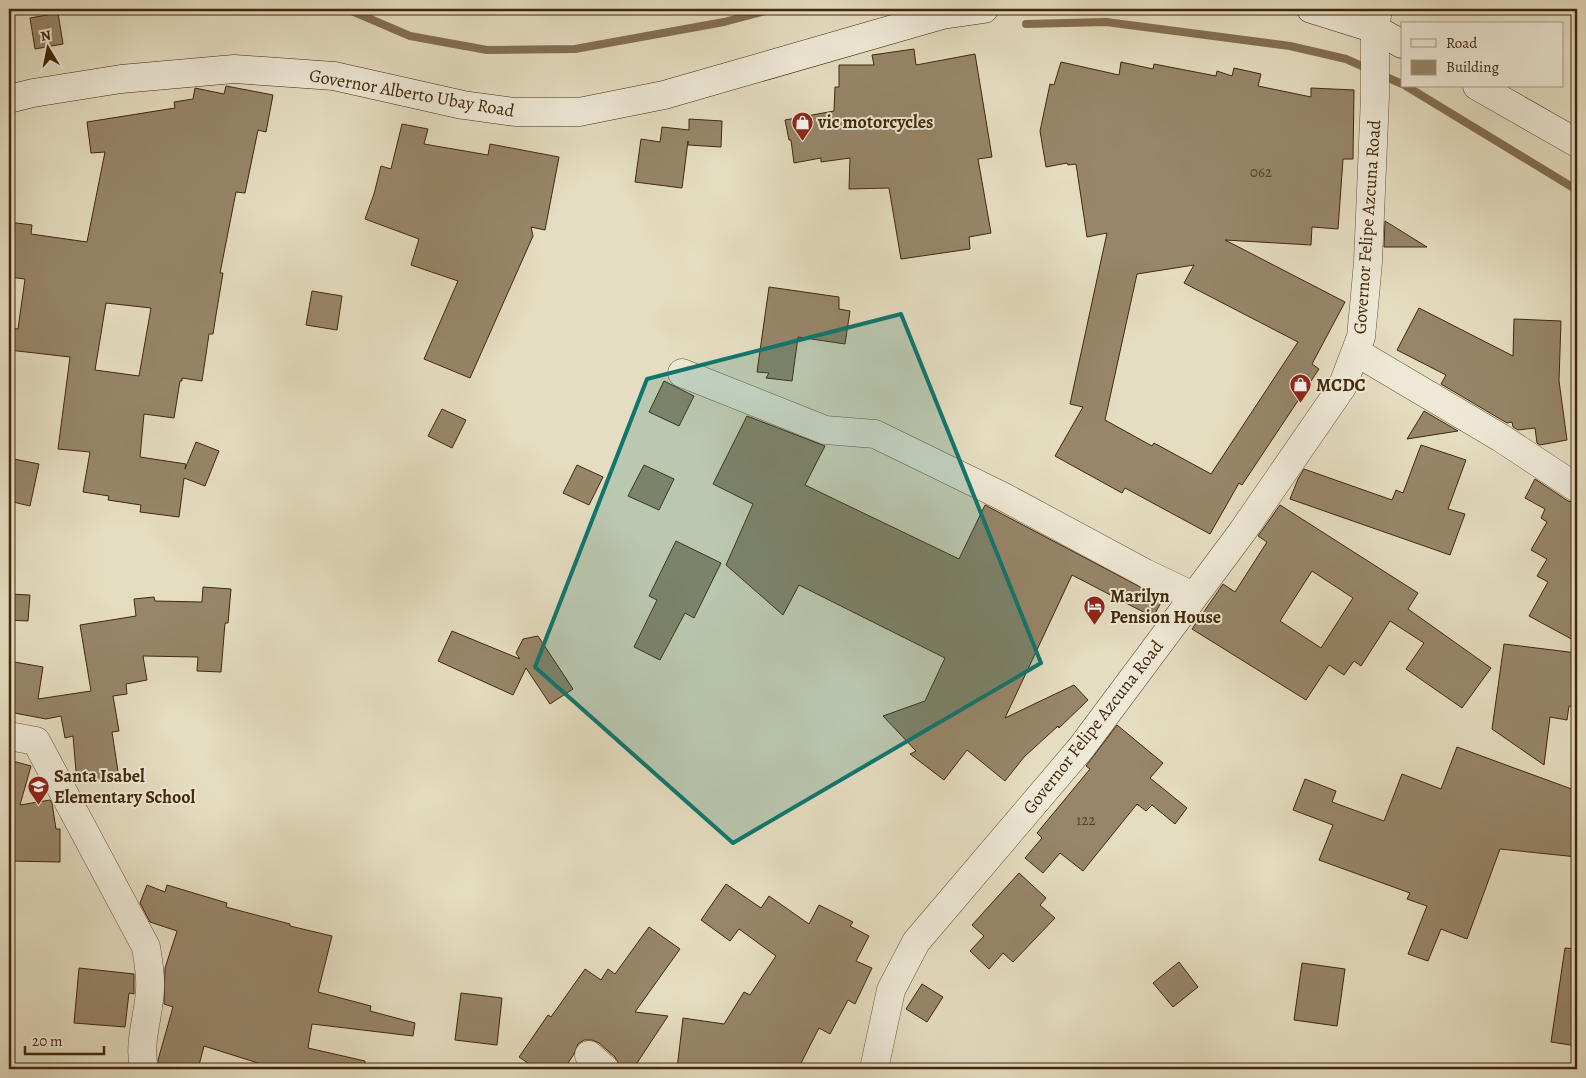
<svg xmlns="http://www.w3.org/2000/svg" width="1586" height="1078" font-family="Alegreya,serif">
<rect width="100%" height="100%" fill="#e5ddc1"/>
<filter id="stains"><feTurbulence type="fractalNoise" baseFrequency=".004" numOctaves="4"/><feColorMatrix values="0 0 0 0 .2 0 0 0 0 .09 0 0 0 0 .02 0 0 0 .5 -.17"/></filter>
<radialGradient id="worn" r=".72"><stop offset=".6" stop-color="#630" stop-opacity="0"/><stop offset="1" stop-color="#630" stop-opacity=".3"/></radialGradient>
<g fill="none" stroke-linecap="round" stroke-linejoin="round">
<g stroke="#836f53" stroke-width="8">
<polyline points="347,9 410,36 487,50 575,49 724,22 773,9"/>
<polyline points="1026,24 1106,22 1290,46 1346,59 1402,84"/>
<polyline points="1406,86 1577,190"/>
</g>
</g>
<g fill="#97866a" stroke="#42270b" fill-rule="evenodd">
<polygon points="58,13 63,44 35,49 30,18"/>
<polygon points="914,49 916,65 975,54 992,157 978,159 991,233 969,237 970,249 901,259 889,188 849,189 850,158 821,162 821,158 794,163 791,140 789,140 785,120 834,111 835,87 839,87 839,65 874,65 872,55"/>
<path d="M1061,62l58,13 2,-13 32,7 1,-5 62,12 1,-5 15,5 2,-8 27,6 -3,12 53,11v-9l43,2 -1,69h-10l-5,70 -26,-2 -1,18 -86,-5 120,62 -33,62 7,5 -77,116 -3,-2 -29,51 -85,-46 -3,5 -67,-37 28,-49 -13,-3 37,-171 -20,4 -11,-73 -8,1 -1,-2 -21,4 -6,-36 10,-47 4,1zM1194,265l-10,18 114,59 -87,132 -57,-31 -2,3 -47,-26 32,-146z"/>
<path d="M226,86l47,9 -7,37 -8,-2 -13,63 -9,-1 -16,81h3l-7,42 -3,19h-4l-7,47 -20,-3v3h-2l-6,37 -30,-4 -4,43 46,7 -1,5 11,-27 23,9 -14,35 -21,-8 -5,39 -39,-5 1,-7 -33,-5 1,-4 -26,-4 7,-40 -32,-3 12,-92 -61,-7v-22l9,1 7,-50 -16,-2v-55l23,3 -1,9 56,8 18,-90 -14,1 -4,-31 88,-14 -1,-6 19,-3 2,-11 29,6zM106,303l45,5 -12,68 -44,-6z"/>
<polygon points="689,119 722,121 721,147 688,145 688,141 682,188 635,182 641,139 660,142 662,127 689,130"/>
<polygon points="402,124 428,129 424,144 488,155 490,144 559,157 545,230 531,227 533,236 470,378 424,359 458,281 411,265 419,239 365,219 374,194 381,166 391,169"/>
<polygon points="1385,221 1427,247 1384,247"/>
<polygon points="769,287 839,297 839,309 850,311 845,344 798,337 792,381 766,378 769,373 757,372"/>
<polygon points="312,291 342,296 337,330 306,325"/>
<polygon points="1419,308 1513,356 1514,319 1561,321 1559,381 1567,440 1540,445 1537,443 1535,428 1518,430 1513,427 1512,422 1507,423 1441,384 1446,375 1397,350"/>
<polygon points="664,381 694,396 679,426 649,412"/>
<polygon points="442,409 466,420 452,448 428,436"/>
<polygon points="1424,411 1458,431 1407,439"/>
<polygon points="747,416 825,446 805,485 959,559 985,505 1163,599 1153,617 1072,575 1005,718 1074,685 1088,700 1059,728 1058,726 1024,757 1005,781 967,750 944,780 910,754 916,751 883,716 925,701 945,658 799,585 783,615 726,565 753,504 713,484"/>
<polygon points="1421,445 1466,460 1448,509 1465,514 1450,555 1290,499 1298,479 1304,469 1392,500 1396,490 1403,493"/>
<polygon points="9,458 39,464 30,506 9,501"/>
<polygon points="577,465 603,477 589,505 563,493"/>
<polygon points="644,465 674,479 659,510 628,496"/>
<polygon points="1535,479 1568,501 1577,503 1577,642 1529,616 1548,582 1537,576 1547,559 1531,550 1547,522 1541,518 1545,509 1525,498"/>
<path d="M1280,505l138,88 -10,16 83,59 -29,40 -56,-39 18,-26 -34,-22 -29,45 -7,-5 -10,14 -15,-10 -23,35 -114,-71 31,-45 12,8 32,-50 -9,-6zM1312,571l41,27 -32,50 -41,-27z"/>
<polygon points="676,541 721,563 694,618 685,613 660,660 634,647 657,600 649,596"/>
<polygon points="203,587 231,589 228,623 225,623 221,672 197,671 198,657 143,656 147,680 126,684 127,694 113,696 119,731 112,732 119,778 77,783 73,736 65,738 61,716 46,719 9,712 9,661 43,667 38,699 91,691 80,625 136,616 134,599 154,597 155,601 202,602"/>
<polygon points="9,594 30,595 28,621 9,620"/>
<polygon points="452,631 520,659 516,653 523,639 538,636 573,689 550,704 526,668 513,695 438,661"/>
<polygon points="1504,644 1577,653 1577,707 1569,706 1567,720 1550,717 1544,765 1492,729"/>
<polygon points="1117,725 1163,763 1150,778 1187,808 1175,824 1152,805 1146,811 1137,804 1083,871 1060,853 1043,873 1025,858 1042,838 1037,833 1090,769 1086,766"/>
<polygon points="1457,747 1577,791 1577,857 1500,849 1467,939 1441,929 1428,961 1408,954 1427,906 1407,899 1410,893 1319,860 1333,825 1293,810 1305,779 1336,791 1332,802 1384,821 1402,774 1441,789"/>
<polygon points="9,760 31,766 20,805 50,800 52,803 56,829 60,829 60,862 9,861"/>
<polygon points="1019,873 1046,898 1040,905 1055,918 1013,962 1003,953 989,969 970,951 984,936 972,925"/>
<polygon points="726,884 761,908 769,896 809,924 819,905 853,922 850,926 869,936 856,961 872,968 855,1004 848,1000 830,1034 819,1028 798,1069 677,1069 683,1018 724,1024 744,992 750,995 776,956 739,929 730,941 701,920"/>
<polygon points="147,885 165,892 167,885 227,903 226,907 290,924 290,926 332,936 318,992 371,1006 370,1011 415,1023 413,1036 312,1024 308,1048 365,1061 364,1069 277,1069 204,1046 198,1069 159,1069 158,1060 173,1007 164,1004 165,968 177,931 150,922 140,903"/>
<polygon points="649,927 680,949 635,1012 668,1016 633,1069 623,1069 620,1067 615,1057 599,1043 592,1040 584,1040 578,1044 574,1054 564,1069 537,1069 519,1057 548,1015 551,1017 585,969 601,980 608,969 615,974"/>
<polygon points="1565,948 1577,949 1577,1046 1551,1042"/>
<polygon points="1179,962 1198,987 1173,1007 1153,983"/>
<polygon points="1302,963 1345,969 1337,1026 1294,1020"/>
<polygon points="79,968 134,974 134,994 129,993 125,1027 74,1023"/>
<polygon points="922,984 943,997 927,1022 906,1009"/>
<polygon points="461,993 502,998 497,1045 455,1040"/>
</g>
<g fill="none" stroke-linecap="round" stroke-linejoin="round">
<defs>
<g id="minor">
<polyline points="1356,352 1501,438 1577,488"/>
<polyline points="682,373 825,430 875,434 1002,496 1145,573 1193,596"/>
<path d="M9,736l27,5 110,206c2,13 5,28 4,42 -1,27 -12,53 -6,80"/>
<polyline points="589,1055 605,1069"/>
</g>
<polyline id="tertiary" points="874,1069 891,990 916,942 1081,748 1242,532 1342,387 1361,337 1364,306 1368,262 1375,96 1375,29 1378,9"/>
<g id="secondary">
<polyline points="1311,9 1375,29 1402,44"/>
<polyline points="1477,86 1577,143"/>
<polyline points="9,99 33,93 121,79 234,69 334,76 463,105 515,112 579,112 664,95 942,15 984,9"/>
</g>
</defs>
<use href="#minor" stroke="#6b5438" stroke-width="29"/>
<use href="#tertiary" stroke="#6b5438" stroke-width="29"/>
<use href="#secondary" stroke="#42270b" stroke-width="29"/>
<use href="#minor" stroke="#eee9d7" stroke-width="28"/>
<use href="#tertiary" stroke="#eee9d7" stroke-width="28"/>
<use href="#secondary" stroke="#eee9d7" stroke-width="28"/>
</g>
<path fill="#0f766e" fill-opacity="0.2" stroke="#0f766e" stroke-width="4" stroke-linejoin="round" d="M901,314l140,349 -308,180 -198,-176 112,-288z"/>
<defs>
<symbol id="shop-pin" viewBox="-11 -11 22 30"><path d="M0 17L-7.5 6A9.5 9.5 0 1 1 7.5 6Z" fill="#8f2418" stroke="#eee9d7"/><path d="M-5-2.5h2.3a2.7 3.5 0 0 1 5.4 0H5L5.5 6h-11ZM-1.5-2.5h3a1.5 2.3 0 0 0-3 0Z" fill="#fff"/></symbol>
<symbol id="hotel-pin" viewBox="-11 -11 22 30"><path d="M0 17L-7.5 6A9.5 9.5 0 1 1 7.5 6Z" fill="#8f2418" stroke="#eee9d7"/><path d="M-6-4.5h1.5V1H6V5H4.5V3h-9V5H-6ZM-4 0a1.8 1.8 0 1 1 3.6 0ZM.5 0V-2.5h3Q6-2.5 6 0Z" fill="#fff"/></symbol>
<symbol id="school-pin" viewBox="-11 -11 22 30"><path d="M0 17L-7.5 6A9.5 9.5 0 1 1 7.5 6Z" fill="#8f2418" stroke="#eee9d7"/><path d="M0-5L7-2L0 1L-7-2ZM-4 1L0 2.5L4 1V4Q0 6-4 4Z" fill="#fff"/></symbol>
</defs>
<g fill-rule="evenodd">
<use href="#shop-pin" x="790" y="110" width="25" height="34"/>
<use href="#shop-pin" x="1288" y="372" width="25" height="34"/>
<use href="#hotel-pin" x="1082" y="594" width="25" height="34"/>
<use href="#school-pin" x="26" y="774" width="25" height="34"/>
</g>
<g text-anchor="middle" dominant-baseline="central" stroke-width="4" stroke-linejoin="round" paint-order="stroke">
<g font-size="15" fill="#573f23">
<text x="1261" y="172">062</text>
<text x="1086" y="820">122</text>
</g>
<g font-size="18" fill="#42270b" stroke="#eee9d7">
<text transform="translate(412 93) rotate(10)">Governor Alberto Ubay Road</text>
<text transform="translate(1367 227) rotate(-86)">Governor Felipe Azcuna Road</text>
<text transform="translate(1093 727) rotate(-52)">Governor Felipe Azcuna Road</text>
</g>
<g font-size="18" font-weight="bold" fill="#42270b" stroke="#eee9d7" text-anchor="start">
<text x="818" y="122">vic motorcycles</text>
<text x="1316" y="385">MCDC</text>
<text x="1110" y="596">Marilyn<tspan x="1110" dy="21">Pension House</tspan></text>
<text x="54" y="776">Santa Isabel<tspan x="54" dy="21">Elementary School</tspan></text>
</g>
</g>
<rect width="1586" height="1078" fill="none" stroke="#e5ddc1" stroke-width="30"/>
<rect x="10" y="10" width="1566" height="1058" fill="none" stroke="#42270b" stroke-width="2.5"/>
<rect x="15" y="15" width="1556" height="1048" fill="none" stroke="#42270b"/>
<rect x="1401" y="22" width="162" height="65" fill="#eee9d7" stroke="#a99b85"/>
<rect x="1411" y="39" width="25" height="8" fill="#eee9d7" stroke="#a99b85"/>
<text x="1446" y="48" font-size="15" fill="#42270b">Road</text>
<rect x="1411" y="60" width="25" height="15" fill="#97866a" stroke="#a99b85"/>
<text x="1446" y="72" font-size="15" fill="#42270b">Building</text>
<g transform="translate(48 48) rotate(350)" stroke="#eee9d7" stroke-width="4" paint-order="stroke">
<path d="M0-4L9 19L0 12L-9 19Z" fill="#42270b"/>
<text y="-8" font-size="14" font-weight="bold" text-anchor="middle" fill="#42270b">N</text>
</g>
<path d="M25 1046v8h79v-8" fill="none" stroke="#42270b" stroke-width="2.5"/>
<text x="32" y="1046" font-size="15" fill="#42270b" stroke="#eee9d7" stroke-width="4" paint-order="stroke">20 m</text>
<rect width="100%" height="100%" filter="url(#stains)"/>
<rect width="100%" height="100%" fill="url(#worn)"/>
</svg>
